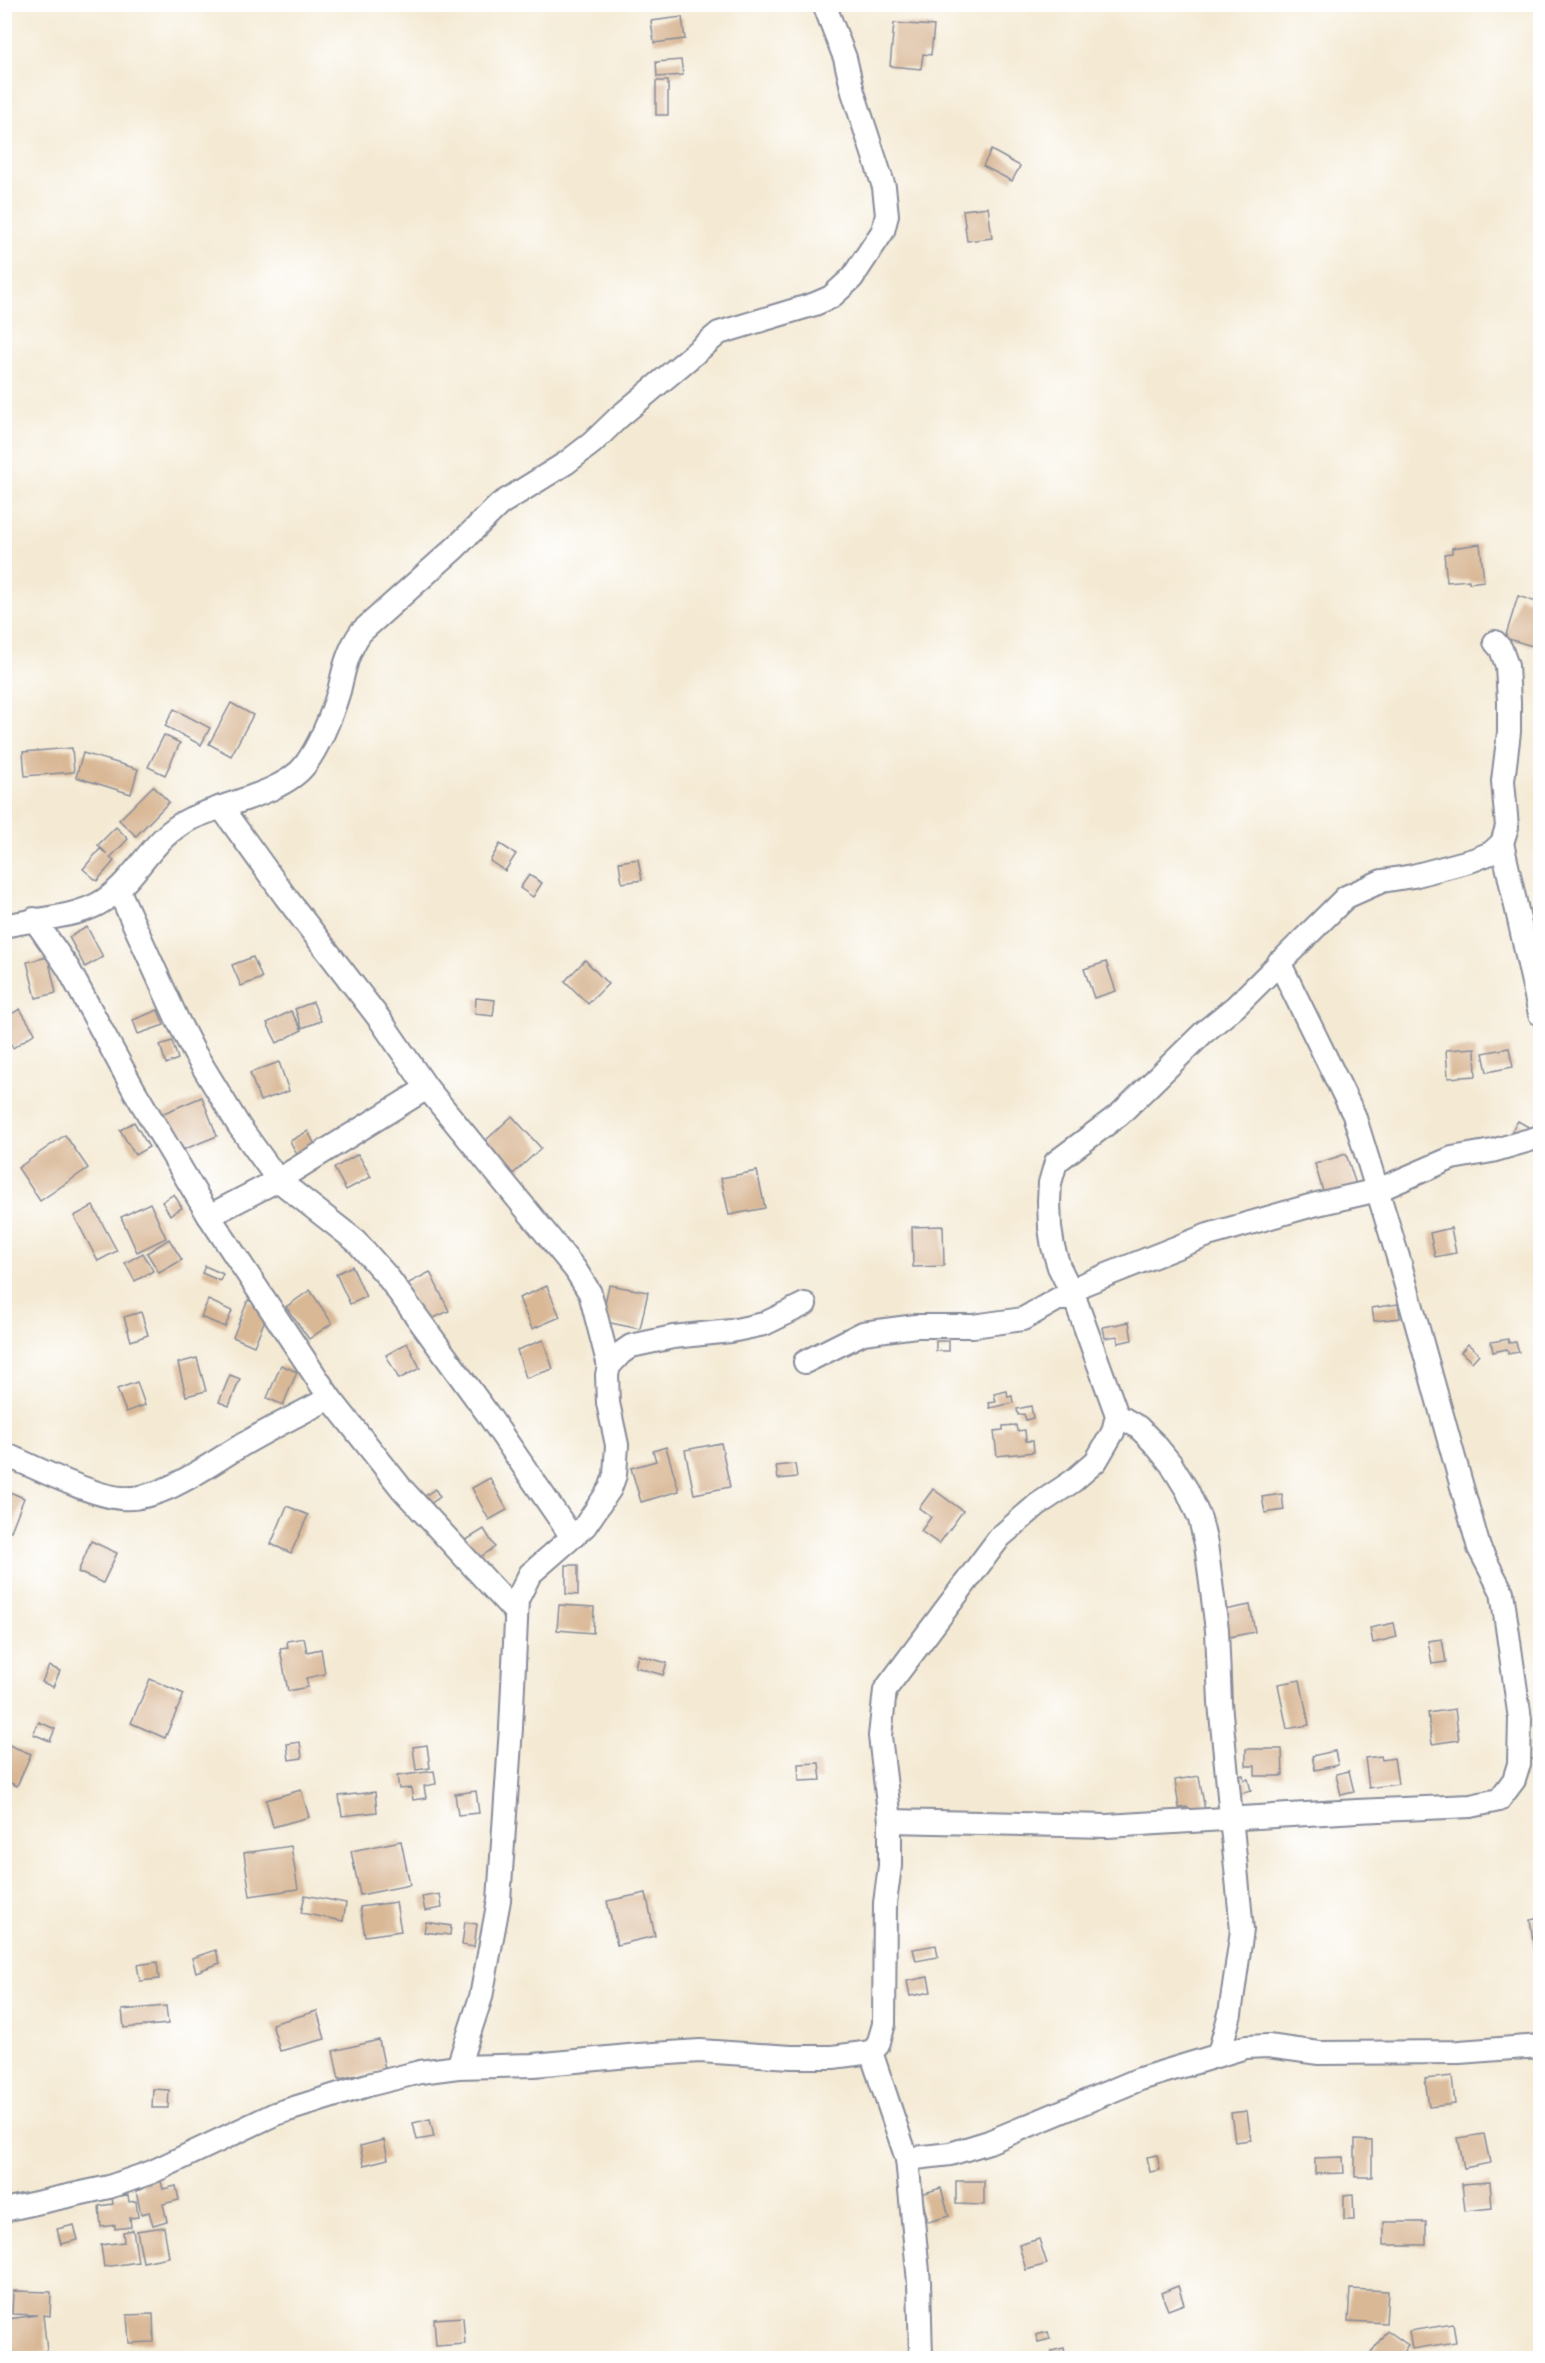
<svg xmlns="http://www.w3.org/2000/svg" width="1545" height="2363" font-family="Delius,sans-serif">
<rect width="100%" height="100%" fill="#fff"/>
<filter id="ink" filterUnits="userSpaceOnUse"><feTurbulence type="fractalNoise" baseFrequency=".0167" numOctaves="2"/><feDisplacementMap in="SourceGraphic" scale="12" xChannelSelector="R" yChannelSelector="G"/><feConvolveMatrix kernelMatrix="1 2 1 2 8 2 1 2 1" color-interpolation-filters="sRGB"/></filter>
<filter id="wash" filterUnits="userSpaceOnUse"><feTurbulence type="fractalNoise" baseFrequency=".008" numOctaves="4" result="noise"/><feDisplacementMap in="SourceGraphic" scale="24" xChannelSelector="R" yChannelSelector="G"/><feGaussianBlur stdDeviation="1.35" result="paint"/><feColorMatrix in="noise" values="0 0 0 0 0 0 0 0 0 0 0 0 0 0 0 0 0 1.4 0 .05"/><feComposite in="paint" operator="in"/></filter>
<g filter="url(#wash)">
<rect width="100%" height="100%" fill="#f4ead4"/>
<g id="blocks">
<g fill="#d9b896">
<polygon points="682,17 685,39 654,43 651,21"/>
<polygon points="894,23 934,26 931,55 923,54 921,69 890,66"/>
<polygon points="681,60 683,75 657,77 656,62"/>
<rect x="656" y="81" width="12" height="34"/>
<polygon points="991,150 1020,166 1012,181 983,166"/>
<polygon points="988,207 992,238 967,241 963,210"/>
<polygon points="1480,544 1484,581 1469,583 1469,580 1447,582 1444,554 1452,553 1452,548"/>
<polygon points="1518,596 1540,603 1540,620 1533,646 1505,638"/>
<polygon points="231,703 253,715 231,756 209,744"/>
<polygon points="174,709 210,728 201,745 165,726"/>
<polygon points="164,735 180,743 165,775 148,767"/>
<polygon points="72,748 74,772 25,776 23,752"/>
<polygon points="83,753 138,769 131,794 76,777"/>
<polygon points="153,786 169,802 136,836 119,820"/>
<polygon points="116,827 128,839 110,858 114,861 97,881 83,869 100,849 107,854 98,845"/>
<polygon points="500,844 516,854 505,871 490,861"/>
<polygon points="638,859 642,880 622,883 619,862"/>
<polygon points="529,875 542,883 533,897 520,888"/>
<polygon points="87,927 103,957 85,967 69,937"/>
<polygon points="48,957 56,993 36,998 27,962"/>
<polygon points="253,957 262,978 241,986 232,965"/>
<polygon points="585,960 608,984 588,1004 565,981"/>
<polygon points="1106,962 1116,991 1094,998 1084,969"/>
<polygon points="476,998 495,1000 493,1016 475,1014"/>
<polygon points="313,1002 321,1021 302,1028 295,1009"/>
<polygon points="20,1009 35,1033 13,1048 4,1033 4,1018"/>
<polygon points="158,1010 164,1025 138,1034 133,1020"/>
<polygon points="291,1011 302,1030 277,1043 267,1023"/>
<polygon points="172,1041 178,1059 166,1064 160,1045"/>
<polygon points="1475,1048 1476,1076 1448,1078 1446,1050"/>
<polygon points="1509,1048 1513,1067 1487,1072 1483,1053"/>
<polygon points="279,1062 289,1091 260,1101 250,1073"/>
<polygon points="202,1097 217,1136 175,1153 159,1115"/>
<polygon points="512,1116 541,1148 513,1174 484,1142"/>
<polygon points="1518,1121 1532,1129 1524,1140 1511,1132"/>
<polygon points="134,1122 149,1147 135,1155 120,1130"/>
<polygon points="308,1131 318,1151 300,1160 290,1141"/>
<polygon points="65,1135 88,1168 40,1201 18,1168"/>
<polygon points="358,1154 371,1177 346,1190 334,1168"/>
<polygon points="1346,1154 1356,1185 1324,1195 1315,1164"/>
<polygon points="757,1171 765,1208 729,1215 721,1178"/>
<polygon points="174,1194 182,1208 170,1215 162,1202"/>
<polygon points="150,1203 166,1238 137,1252 121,1217"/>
<polygon points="93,1206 117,1251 98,1261 74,1216"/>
<polygon points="943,1226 944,1266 913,1267 912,1227"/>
<polygon points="1451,1228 1456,1253 1435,1257 1430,1233"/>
<polygon points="169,1239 182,1260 159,1273 147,1253"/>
<polygon points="143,1253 153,1271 135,1281 125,1263"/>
<polygon points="205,1266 223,1274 220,1281 202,1273"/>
<polygon points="352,1266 366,1297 350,1304 336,1274"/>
<polygon points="430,1272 449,1311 423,1323 405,1285"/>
<polygon points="609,1285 648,1292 640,1329 601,1321"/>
<polygon points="547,1286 560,1317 532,1329 519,1298"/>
<polygon points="310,1290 332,1323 309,1339 286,1307"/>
<polygon points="208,1300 232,1311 225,1327 201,1317"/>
<polygon points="248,1300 269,1310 254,1346 233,1337"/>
<polygon points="1398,1304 1400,1318 1374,1321 1372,1308"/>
<polygon points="141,1312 148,1335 131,1341 124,1317"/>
<polygon points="1129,1322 1132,1340 1118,1343 1117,1336 1105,1338 1103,1327"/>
<polygon points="1508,1339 1509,1343 1516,1342 1519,1352 1508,1354 1507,1349 1493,1352 1491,1342"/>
<polygon points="543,1340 553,1369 526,1378 517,1350"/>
<rect x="936" y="1341" width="13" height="10"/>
<polygon points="407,1343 420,1368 399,1379 386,1355"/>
<polygon points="1468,1344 1479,1354 1472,1362 1461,1352"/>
<polygon points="197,1358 206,1391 186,1396 178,1363"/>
<polygon points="281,1365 297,1372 283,1405 267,1398"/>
<polygon points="230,1375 240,1379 229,1406 219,1402"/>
<polygon points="137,1382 145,1405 126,1412 117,1389"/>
<polygon points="1007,1391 1008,1397 1012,1396 1013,1403 990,1408 989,1403 996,1402 994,1394"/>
<polygon points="1031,1406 1033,1418 1026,1420 1024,1414 1018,1415 1017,1409"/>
<polygon points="1016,1425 1017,1431 1025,1430 1026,1441 1033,1441 1034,1452 997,1456 994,1431 1003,1430 1003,1426"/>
<polygon points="721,1443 730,1487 694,1494 685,1450"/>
<polygon points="666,1447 679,1491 641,1502 631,1468 656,1461 653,1451"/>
<polygon points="795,1464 797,1477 778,1479 776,1466"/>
<polygon points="490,1478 507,1510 489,1520 472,1488"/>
<polygon points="435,1489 440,1497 423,1509 418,1501"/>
<polygon points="933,1489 963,1511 939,1544 921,1531 931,1517 919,1508"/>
<polygon points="5,1490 24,1498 11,1531 4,1528"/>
<polygon points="1282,1494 1284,1510 1265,1513 1262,1497"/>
<polygon points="287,1506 308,1515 291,1553 271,1544"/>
<polygon points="484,1529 495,1547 470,1564 458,1545"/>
<polygon points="91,1541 117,1553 103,1583 78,1572"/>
<polygon points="566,1565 578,1565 578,1595 566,1594"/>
<polygon points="559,1605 594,1607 593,1633 557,1630"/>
<polygon points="1250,1605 1255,1632 1224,1638 1219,1611"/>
<polygon points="1394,1623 1397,1637 1373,1643 1370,1628"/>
<polygon points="304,1638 307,1652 321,1649 325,1674 306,1678 308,1687 288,1691 280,1649 288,1648 287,1641"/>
<polygon points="1442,1639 1446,1662 1432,1664 1428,1641"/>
<polygon points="638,1655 667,1663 663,1675 635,1667"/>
<polygon points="49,1666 60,1671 53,1687 42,1682"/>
<polygon points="150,1679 184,1694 165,1738 131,1723"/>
<polygon points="1300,1680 1309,1725 1287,1729 1278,1684"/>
<polygon points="1455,1709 1459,1740 1432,1744 1428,1713"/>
<polygon points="39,1722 55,1729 50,1741 33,1734"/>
<polygon points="300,1742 302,1758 289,1760 287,1744"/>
<polygon points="4,1743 31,1754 17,1786 4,1780"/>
<polygon points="427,1745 430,1768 416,1770 413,1747"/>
<polygon points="1246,1749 1282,1749 1283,1776 1255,1776 1255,1766 1246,1766"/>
<polygon points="1335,1751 1338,1765 1315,1770 1312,1756"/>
<polygon points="1381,1756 1382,1760 1394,1758 1398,1784 1369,1788 1365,1758"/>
<polygon points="819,1763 821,1780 799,1781 798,1764"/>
<polygon points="434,1771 436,1784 424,1786 426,1798 413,1800 411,1788 399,1789 397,1776"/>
<polygon points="1349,1771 1354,1792 1341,1795 1336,1774"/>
<polygon points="1243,1775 1244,1780 1248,1779 1251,1791 1239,1794 1229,1778"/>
<polygon points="1199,1776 1205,1810 1188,1812 1187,1807 1179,1808 1175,1780"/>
<polygon points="301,1790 309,1817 273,1827 266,1800"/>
<polygon points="476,1791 479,1813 458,1815 455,1794"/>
<polygon points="375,1792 377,1812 342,1816 339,1796"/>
<polygon points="401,1841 410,1885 360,1895 351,1851"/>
<polygon points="291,1846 298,1889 250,1896 244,1853"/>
<polygon points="646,1893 655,1936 617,1945 607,1901"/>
<polygon points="440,1894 442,1908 425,1911 422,1897"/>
<polygon points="305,1895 346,1903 343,1921 301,1913"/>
<polygon points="396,1902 401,1931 365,1936 360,1907"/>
<polygon points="1540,1918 1540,1955 1535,1955 1530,1920"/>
<polygon points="426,1922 451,1926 450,1935 424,1932"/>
<polygon points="465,1922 477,1924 474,1947 462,1945"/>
<polygon points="936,1945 938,1957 916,1961 913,1949"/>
<polygon points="216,1950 220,1963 196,1972 192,1958"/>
<polygon points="157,1962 159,1979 140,1981 137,1965"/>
<polygon points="928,1977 931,1992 910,1996 907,1981"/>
<polygon points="166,2006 168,2024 124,2028 122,2010"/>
<polygon points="317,2011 325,2039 280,2051 272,2024"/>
<polygon points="379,2040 385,2069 339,2079 333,2051"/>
<polygon points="1452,2076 1455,2104 1429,2107 1425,2079"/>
<polygon points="153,2089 169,2090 168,2108 152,2108"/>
<polygon points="1247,2111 1251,2140 1235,2142 1231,2113"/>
<polygon points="430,2119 434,2137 417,2140 413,2123"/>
<polygon points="1484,2134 1490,2163 1464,2168 1458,2138"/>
<polygon points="384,2140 388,2159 364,2165 360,2146"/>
<polygon points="1355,2140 1372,2141 1372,2177 1355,2177"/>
<polygon points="1157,2155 1160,2170 1150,2172 1147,2157"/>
<polygon points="1343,2157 1344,2173 1315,2174 1315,2158"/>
<polygon points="160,2178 163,2189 176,2186 179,2200 163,2204 167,2221 153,2225 149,2212 141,2214 136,2191 143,2189 142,2182"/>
<polygon points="956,2181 984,2181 984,2205 956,2204"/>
<polygon points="1490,2182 1492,2208 1465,2211 1462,2184"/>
<polygon points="941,2188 949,2216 928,2222 921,2194"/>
<polygon points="1353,2194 1354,2220 1344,2220 1344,2195"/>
<polygon points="128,2195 129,2202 136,2201 138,2217 130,2218 131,2227 115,2229 115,2225 101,2227 99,2206 113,2204 112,2197"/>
<rect x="1384" y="2222" width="42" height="23"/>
<polygon points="74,2225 78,2240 61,2244 57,2229"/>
<polygon points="164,2227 169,2257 143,2262 137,2231"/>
<polygon points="133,2230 138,2262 104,2267 101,2245 124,2242 123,2232"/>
<polygon points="1039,2239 1047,2264 1026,2270 1019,2245"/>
<polygon points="1178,2286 1184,2304 1168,2310 1161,2293"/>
<polygon points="1350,2289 1388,2291 1386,2323 1348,2321"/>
<polygon points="13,2291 51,2292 50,2316 43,2315 47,2351 12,2355 8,2319 37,2315 12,2314"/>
<polygon points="153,2314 154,2342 129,2343 127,2315"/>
<polygon points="463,2317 465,2344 436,2346 434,2319"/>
<polygon points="1453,2324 1456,2342 1412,2349 1409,2331"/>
<polygon points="1387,2330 1408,2345 1399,2358 1376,2358 1370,2354"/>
<polygon points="1048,2332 1050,2339 1038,2342 1036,2335"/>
<polygon points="1064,2348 1066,2358 1053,2358 1051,2351"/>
</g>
</g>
</g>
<g filter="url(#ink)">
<use href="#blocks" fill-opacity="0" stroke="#888c99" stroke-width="1.5"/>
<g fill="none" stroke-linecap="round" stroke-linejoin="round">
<defs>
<g id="street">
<polyline points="221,807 285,896 381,1021 427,1088 575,1269 590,1293 609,1366"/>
<polyline points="1502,843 1540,1014"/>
<polyline points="119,891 177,1019 194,1052 239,1126 278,1180 356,1241 387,1276 487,1413 572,1537"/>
<polyline points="34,919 68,968 134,1090 209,1216 330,1398 402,1489 516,1613"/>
<path d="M4,926c29,-7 68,-8 94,-22 38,-21 52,-66 92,-85 32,-15 94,-26 115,-54 16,-22 26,-48 34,-74 5,-22 9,-41 22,-59l94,-84 45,-44 66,-41 26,-20 27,-26 100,-84 96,-29 16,-7 21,-19 31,-47 4,-16 -3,-28 -31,-95 -8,-34 -21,-54"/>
<polyline points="209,1216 278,1180 427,1088"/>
<polyline points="1075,1299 1076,1291 1084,1284 1208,1235 1313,1205 1378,1190 1452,1158 1492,1151 1540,1137"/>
<polyline points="805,1362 863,1333 916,1326 973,1326 1023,1319 1058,1299 1075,1299"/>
<polyline points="1117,1415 1138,1427 1154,1443 1171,1464 1187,1490 1200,1519 1206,1544 1217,1630 1220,1703 1242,1930 1230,2014 1219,2053"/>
<path d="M4,1454c31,13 85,41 117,44 42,4 92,-37 128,-57 26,-15 54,-29 81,-43"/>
<polyline points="890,1821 1107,1826 1357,1811 1471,1806 1499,1800 1514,1780 1519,1764 1520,1719 1502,1592 1479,1548 1398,1257 1354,1115 1279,962"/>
<polyline points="871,2052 907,2159 919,2282 921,2358"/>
<polyline points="458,2067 481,1997 499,1900 511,1728 517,1600 530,1574 585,1526 610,1489 615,1475 617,1445 608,1403 607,1375 609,1366 621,1353 631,1346 673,1337 731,1331 764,1324 805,1304"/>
<polyline points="907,2159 950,2154 989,2142 1140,2079 1246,2047 1268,2046 1319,2053 1459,2052 1540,2046"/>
<polyline points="4,2210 109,2187 152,2172 275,2114 368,2085 420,2072 458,2067 534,2065 639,2055 700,2051 791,2057 833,2057 871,2052 878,2045 884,2024 885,1903 890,1866 890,1821 880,1736 885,1690 1000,1537 1037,1505 1073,1481 1096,1461 1113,1432 1117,1415 1075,1299 1059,1267 1053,1247 1050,1228 1049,1201 1050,1183 1056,1162 1120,1114 1203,1033 1236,1006 1346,897 1382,881 1413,876 1473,860 1491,853 1502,843 1507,827 1503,781 1509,732 1509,702 1507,666 1501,649 1495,642"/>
</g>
</defs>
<use href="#street" stroke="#888c99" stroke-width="26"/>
<use href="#street" stroke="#fff" stroke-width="22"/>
</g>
</g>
<rect width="1545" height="2363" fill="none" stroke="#fff" stroke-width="24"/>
</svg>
